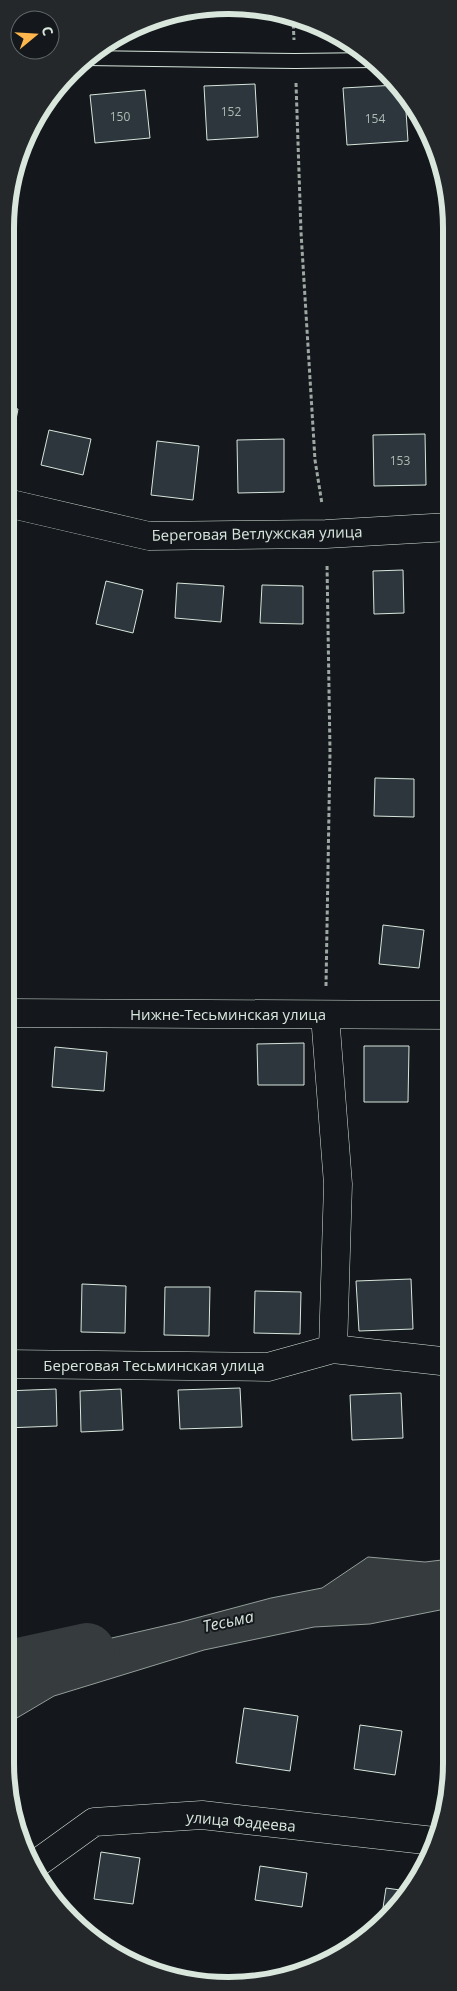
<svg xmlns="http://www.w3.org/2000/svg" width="457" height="1991" font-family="'Open Sans',sans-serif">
<rect width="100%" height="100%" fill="#14181c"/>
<polygon fill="#363b3e" stroke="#939e99" points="368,1557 425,1562 450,1559 450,1608 370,1624 314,1627 204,1650 54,1696 5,1725 5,1670 51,1652 181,1622 271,1598 322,1588"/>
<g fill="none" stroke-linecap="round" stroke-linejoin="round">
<polyline stroke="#363b3e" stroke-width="56" points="5,1669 87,1651"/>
</g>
<g fill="#2c363c" stroke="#d8e6dc">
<polygon points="255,84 258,137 207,140 204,86"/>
<polygon points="397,85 405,96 408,141 347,145 343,88"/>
<polygon points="145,90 150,138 95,143 90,95"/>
<polygon points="7,407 18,409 8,462 7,462"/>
<polygon points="49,430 91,439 83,475 41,465"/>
<polygon points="425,434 426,485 374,486 373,435"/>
<polygon points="284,439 284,492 238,493 237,440"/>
<polygon points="157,441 199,446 193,500 151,495"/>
<polygon points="403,570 404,613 374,614 373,571"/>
<polygon points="106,581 143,590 133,633 96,624"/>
<polygon points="177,583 224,586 221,622 175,618"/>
<polygon points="262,585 303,586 303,624 260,623"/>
<polygon points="375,778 414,779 414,817 374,816"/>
<polygon points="383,925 424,930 419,968 379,964"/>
<polygon points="304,1043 304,1085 258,1085 257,1044"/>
<polygon points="364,1046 409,1046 408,1102 364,1102"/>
<polygon points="55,1047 107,1052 104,1091 52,1087"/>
<polygon points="411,1279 413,1329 359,1331 356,1281"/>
<polygon points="82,1284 126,1286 125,1333 81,1332"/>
<polygon points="165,1287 210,1287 209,1336 164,1335"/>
<polygon points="255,1291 301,1292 300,1334 254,1333"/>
<polygon points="240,1388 242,1427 180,1429 178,1390"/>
<polygon points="56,1389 57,1426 5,1428 5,1391"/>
<polygon points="121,1389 123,1430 81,1432 80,1391"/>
<polygon points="401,1393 403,1438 352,1440 350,1395"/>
<polygon points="244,1708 298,1716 290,1771 236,1763"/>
<polygon points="360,1725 402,1731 395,1775 354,1769"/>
<polygon points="101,1852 140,1858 133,1904 94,1899"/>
<polygon points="260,1866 307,1873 302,1907 255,1900"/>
<polygon points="386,1888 407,1891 381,1921"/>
</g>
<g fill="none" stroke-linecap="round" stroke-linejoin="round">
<defs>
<polyline id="service" points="87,58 295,61 372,60"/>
<g id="minor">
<polyline points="7,503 149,536 326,534 450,527"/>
<polyline points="6,1013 450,1015"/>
<polyline points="325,1015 338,1184 333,1349"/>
<polyline points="5,1364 268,1367 333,1349 450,1362"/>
<polyline points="33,1866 94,1822 202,1815 434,1841"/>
</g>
</defs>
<use href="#service" stroke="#d8e6dc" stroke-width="16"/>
<use href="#minor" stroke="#d8e6dc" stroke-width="29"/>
<g stroke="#9da8a2" stroke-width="3" stroke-dasharray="4 2.5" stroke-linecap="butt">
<polyline points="293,18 294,40"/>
<polyline points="296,83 301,232 315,460 322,504"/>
<polyline points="326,986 330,752 327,564"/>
</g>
<use href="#service" stroke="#14181c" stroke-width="14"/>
<use href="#minor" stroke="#14181c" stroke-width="28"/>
</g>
<g text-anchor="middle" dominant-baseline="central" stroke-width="4" stroke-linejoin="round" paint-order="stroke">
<g font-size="12" fill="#adbab4">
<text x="231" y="111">152</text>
<text x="120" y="116">150</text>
<text x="375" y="118">154</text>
<text x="400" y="460">153</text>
</g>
<g font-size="15" fill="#d8e6dc" stroke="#14181c">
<text transform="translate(257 533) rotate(-1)">Береговая Ветлужская улица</text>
<text x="228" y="1014">Нижне-Тесьминская улица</text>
<text x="154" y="1365">Береговая Тесьминская улица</text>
<text transform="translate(241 1821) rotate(5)">улица Фадеева</text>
</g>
<g font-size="16" font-style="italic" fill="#d8e6dc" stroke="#14181c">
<text transform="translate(228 1621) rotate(-12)">Тесьма</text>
</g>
</g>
<path d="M0 0H457V1991H0ZM228 14H229A214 214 0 0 1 443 228V1763A214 214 0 0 1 229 1977H228A214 214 0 0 1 14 1763V228A214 214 0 0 1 228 14Z" fill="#24282b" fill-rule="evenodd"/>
<path fill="none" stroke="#d8e6dc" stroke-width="6" d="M228 14H229A214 214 0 0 1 443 228V1763A214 214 0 0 1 229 1977H228A214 214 0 0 1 14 1763V228A214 214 0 0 1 228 14Z"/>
<g transform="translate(35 35) rotate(72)"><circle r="24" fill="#14181c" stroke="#626a69"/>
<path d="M0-4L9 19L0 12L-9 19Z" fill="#ffb74d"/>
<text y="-8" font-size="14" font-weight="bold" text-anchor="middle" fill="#d8e6dc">С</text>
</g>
</svg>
